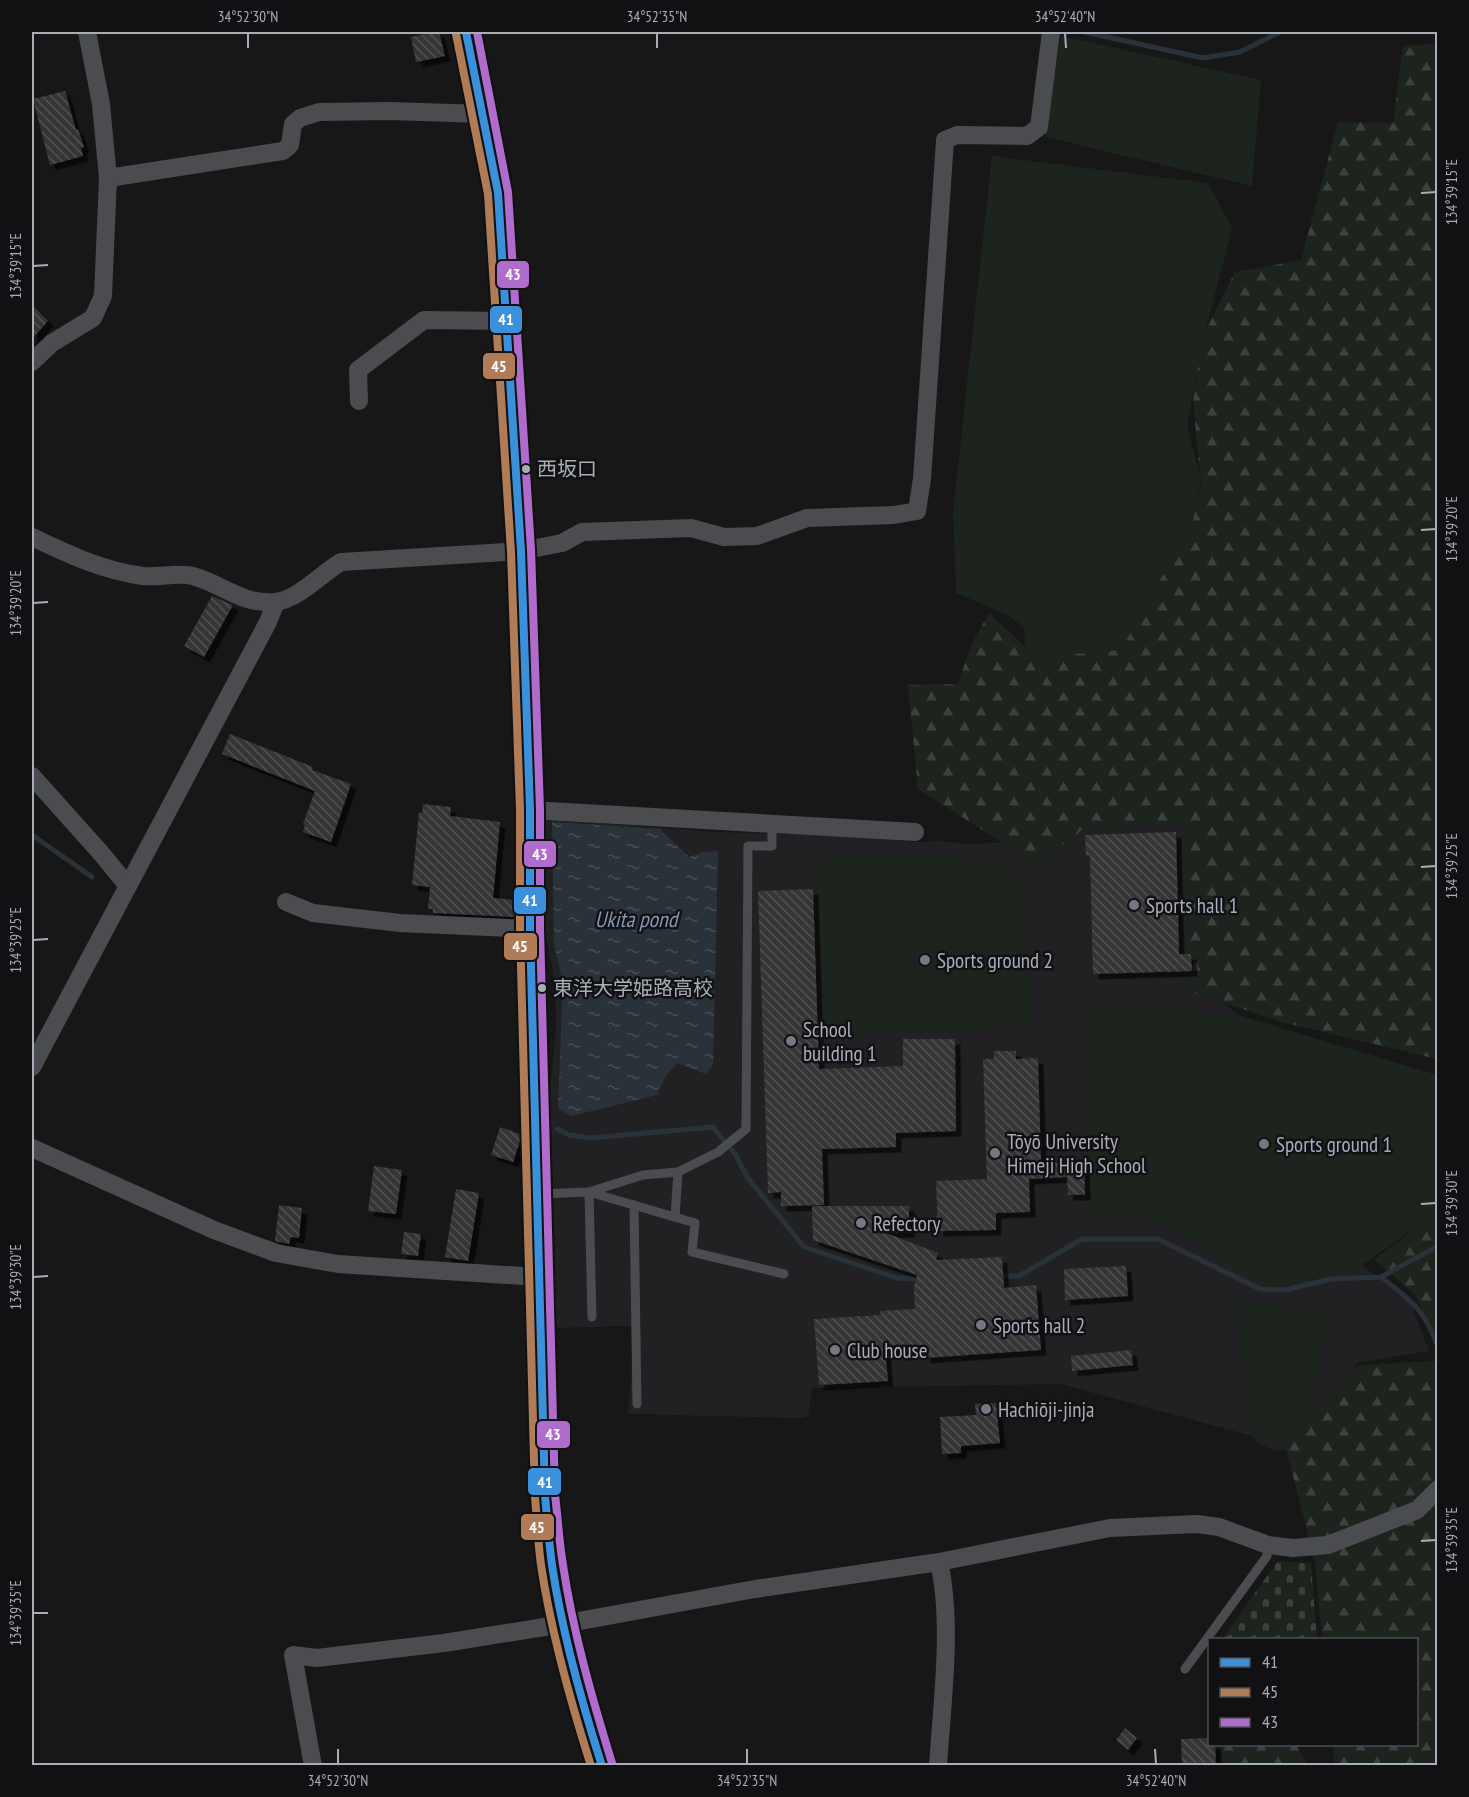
<svg xmlns="http://www.w3.org/2000/svg" width="1469" height="1797" font-family="'PT Sans Narrow','Noto Sans JP',sans-serif">
<defs>
<pattern id="forest-firs" width="22" height="20" patternUnits="userSpaceOnUse" patternTransform="scale(1.5)"><rect width="22" height="20" fill="#1d241e"/><path d="M5 1l3.5 6h-7zM16 11l3.5 6h-7z" fill="#3b413d"/></pattern>
<pattern id="cemetery-stones" width="16" height="16" patternUnits="userSpaceOnUse" patternTransform="scale(1.5)"><rect width="16" height="16" fill="#1d241e"/><path d="M2 7V4a2 2 0 0 1 4 0v3zM10 15v-3a2 2 0 0 1 4 0v3z" fill="#3b413d"/></pattern>
<pattern id="water-ripples" width="26" height="14" patternUnits="userSpaceOnUse" patternTransform="scale(1.5)"><rect width="26" height="14" fill="#2a3239"/><path d="M2 4q2-2 4 0t4 0M15 11q2-2 4 0t4 0" fill="none" stroke="#464d54"/></pattern>
<pattern id="building-back-hatch" width="6" height="6" patternUnits="userSpaceOnUse" patternTransform="scale(1.5)"><rect width="6" height="6" fill="#353536"/><path d="M-1 5l2 2M0 0l6 6M5-1l2 2" fill="none" stroke="#4f5051"/></pattern>
<filter id="shadow"><feDropShadow dx="5.5" dy="5.5" stdDeviation="0" flood-color="#0009"/></filter>
</defs>
<rect width="100%" height="100%" fill="#171717"/>
<polygon fill="#212123" points="547,819 717,832 864,836 912,842 941,841 965,844 1045,841 1079,824 1184,825 1204,986 1238,1015 1437,1075 1437,1213 1362,1265 1411,1304 1429,1351 1357,1363 1335,1422 1290,1448 1278,1451 1258,1444 1252,1436 1061,1384 812,1388 808,1416 799,1418 628,1414 635,1326 550,1328 549,1267 555,1260 550,1092 556,1026 555,983 545,932 544,822"/>
<g fill="url(#forest-firs)">
<polygon points="1437,44 1437,1059 1281,1022 1189,991 1184,825 1085,828 1036,864 918,789 908,685 958,684 971,645 989,613 1034,655 1194,514 1201,485 1193,401 1202,338 1235,272 1301,260 1338,122 1393,123 1403,46"/>
<polygon points="1437,1212 1437,1348 1416,1295 1374,1260"/>
<polygon points="1437,1361 1437,1765 1335,1765 1333,1745 1416,1744 1416,1640 1322,1639 1315,1561 1285,1445 1360,1365"/>
<polygon points="1221,1745 1296,1745 1308,1765 1222,1765"/>
</g>
<polygon fill="url(#cemetery-stones)" points="1278,1561 1311,1563 1317,1639 1222,1639"/>
<g fill="#1d241e">
<polygon points="1061,36 1261,80 1252,186 1045,137"/>
<polygon points="992,156 1208,183 1232,228 1203,341 1187,426 1201,480 1193,521 1121,650 1026,658 1024,628 1008,615 956,593 953,512"/>
<polygon points="907,855 1004,861 1026,892 1031,1028 827,1032 816,868 828,856"/>
<polygon points="1087,1006 1238,1015 1437,1075 1437,1213 1343,1277 1331,1275 1271,1289 1228,1272 1217,1254 1147,1216 1092,1217"/>
<polygon points="1233,1297 1330,1317 1301,1434 1279,1447 1258,1439 1252,1433"/>
</g>
<polygon fill="url(#water-ripples)" points="552,822 660,829 689,857 704,852 718,851 713,1065 706,1074 677,1063 665,1077 657,1095 571,1116 558,1108 563,982 554,944"/>
<g fill="none" stroke-linecap="round" stroke-linejoin="round">
<g stroke="#2a3239" stroke-width="5">
<polyline points="1084,32 1203,58 1240,52 1280,32"/>
<polyline points="32,835 92,877"/>
<polyline points="557,1129 569,1135 591,1138 713,1127 735,1154 748,1178 804,1247 897,1278 913,1279"/>
<polyline points="997,1276 1019,1276 1082,1239 1158,1239 1260,1289 1285,1290 1331,1279 1381,1277 1438,1246"/>
<path d="M1381,1277c31,24 43,32 57,70"/>
</g>
</g>
<g fill="url(#building-back-hatch)" filter="url(#shadow)">
<polygon points="435,32 439,32 445,56 416,62 411,37"/>
<polygon points="65,91 76,130 78,129 84,147 81,148 83,156 50,165 33,99"/>
<polygon points="32,305 48,321 32,339"/>
<polygon points="212,596 233,605 204,657 184,646"/>
<polygon points="230,734 313,767 312,770 351,784 331,842 303,832 305,825 303,824 315,791 222,754"/>
<polygon points="423,804 451,807 450,816 500,822 493,898 515,900 515,917 433,913 433,909 428,909 430,887 412,885 419,812 422,813"/>
<polygon points="1176,832 1179,954 1191,954 1192,971 1093,974 1090,855 1086,856 1085,835"/>
<polygon points="813,889 819,1069 903,1066 903,1039 955,1039 956,1131 896,1133 896,1147 822,1149 824,1205 781,1206 781,1192 768,1193 758,891"/>
<polygon points="994,1051 1016,1051 1016,1059 1038,1058 1041,1163 1084,1162 1085,1195 1068,1195 1067,1177 1029,1179 1030,1212 996,1213 996,1230 938,1231 936,1181 987,1179 983,1059 994,1059"/>
<polygon points="500,1127 520,1134 520,1141 513,1162 491,1155"/>
<polygon points="374,1166 402,1170 396,1214 368,1211"/>
<polygon points="456,1189 479,1193 468,1261 445,1257"/>
<polygon points="279,1205 302,1208 299,1238 291,1237 289,1244 275,1241"/>
<polygon points="812,1206 909,1206 909,1232 886,1233 938,1253 936,1260 1002,1257 1004,1288 1036,1285 1041,1350 925,1358 924,1345 894,1347 894,1350 885,1351 888,1381 819,1385 814,1319 881,1315 880,1311 915,1309 914,1287 917,1275 813,1240"/>
<polygon points="404,1232 421,1234 418,1256 401,1254"/>
<polygon points="1126,1266 1128,1296 1065,1300 1064,1269"/>
<polygon points="1131,1350 1133,1365 1072,1371 1071,1356"/>
<polygon points="996,1403 1000,1443 961,1446 961,1453 942,1454 940,1417 976,1415 975,1404"/>
<polygon points="1125,1728 1137,1738 1128,1750 1116,1740"/>
<polygon points="1209,1738 1209,1744 1215,1744 1216,1766 1182,1766 1181,1739"/>
</g>
<g fill="none" stroke-linecap="round" stroke-linejoin="round">
<g stroke="#4b4c50" stroke-width="9">
<polyline points="539,1194 589,1192 643,1175 678,1172 718,1152 746,1129 748,846 772,846 772,823"/>
<polyline points="634,1205 637,1404"/>
<polyline points="675,1217 678,1172"/>
<polyline points="592,1317 589,1192 695,1223 692,1252 784,1274"/>
<polyline points="1185,1669 1267,1556 1268,1545"/>
</g>
<g stroke="#4b4c50" stroke-width="18">
<polyline points="108,178 283,151 290,145 293,124 300,118 319,112 390,111 484,114"/>
<polyline points="32,362 52,343 93,318 103,296 108,178 101,104 87,32"/>
<polyline points="359,401 358,370 424,320 507,321"/>
<path d="M32,537c36,17 71,34 111,39 16,2 34,-4 50,0 29,8 49,29 82,26 24,-3 46,-28 66,-40l180,-11 41,-8 20,-11 109,-4 33,9 33,-1 50,-18 87,-3 23,-4 5,-32 23,-339 12,-5 70,1 12,-9 12,-95"/>
<polyline points="32,776 100,852 128,886"/>
<polyline points="530,810 915,832"/>
<polyline points="286,902 313,913 400,923 530,929"/>
<polyline points="32,1067 268,622 276,602"/>
<polyline points="32,1148 214,1230 276,1253 338,1264 538,1277"/>
<polyline points="313,1766 293,1655 317,1658 444,1643 563,1624 755,1589 939,1562 1110,1528 1197,1524 1219,1527 1268,1545 1293,1548 1328,1545 1417,1510 1438,1489"/>
<path d="M938,1766c4,-64 15,-142 1,-204"/>
</g>
<polyline stroke="#4a4a4e" stroke-width="26" points="466,32 498,193 521,551 530,810 530,929 538,1277 545,1496 552,1565 563,1624 584,1709 602,1766"/>
<defs>
<path id="bus-1" d="M466,32l32,161 23,358 9,259v119l15,567c2,23 4,46 7,69 10,68 29,135 50,201"/>
<path id="bus-2" d="M456,34l32,160 23,358 9,258v119l15,568c2,23 3,46 6,68 10,68 29,135 50,201"/>
<path id="bus-3" d="M477,32l31,160 23,358 9,260v119l15,566c3,23 4,47 8,70 10,67 29,133 49,198"/>
</defs>
<use href="#bus-1" stroke="#111113" stroke-width="12"/>
<use href="#bus-2" stroke="#111113" stroke-width="12"/>
<use href="#bus-3" stroke="#111113" stroke-width="12"/>
<use href="#bus-1" stroke="#3a90db" stroke-width="8"/>
<use href="#bus-2" stroke="#b07c57" stroke-width="8"/>
<use href="#bus-3" stroke="#b06ccc" stroke-width="8"/>
</g>
<path fill="none" stroke="#a8adb8" stroke-width="2" d="M248,33v15M657,33v15M1065,33l1,15M1421,193l15,-1M33,266l15,-1M1421,530l15,-1M33,603l15,-1M1421,867l15,-1M33,940l15,-1M1421,1204l15,-1M33,1277l15,-1M1421,1541l15,-1M33,1613h15M338,1749v15M747,1749v15M1155,1749l1,15"/>
<g fill="#a8adb8" stroke="#111113" stroke-width="2">
<circle cx="526" cy="469" r="5"/>
<circle cx="542" cy="988" r="5"/>
</g>
<g fill="#757880" stroke="#111113" stroke-width="2">
<circle cx="1134" cy="905" r="6"/>
<circle cx="925" cy="960" r="6"/>
<circle cx="791" cy="1041" r="6"/>
<circle cx="1264" cy="1144" r="6"/>
<circle cx="995" cy="1153" r="6"/>
<circle cx="861" cy="1223" r="6"/>
<circle cx="981" cy="1325" r="6"/>
<circle cx="835" cy="1350" r="6"/>
<circle cx="986" cy="1409" r="6"/>
</g>
<g text-anchor="middle" dominant-baseline="central" stroke-width="5" stroke-linejoin="round" paint-order="stroke">
<g font-size="20" fill="#a8adb8" stroke="#111113" text-anchor="start">
<text x="537" y="469">西坂口</text>
<text x="553" y="988">東洋大学姫路高校</text>
</g>
<g font-size="21" fill="#a8adb8" stroke="#111113" text-anchor="start">
<text x="1146" y="905">Sports hall 1</text>
<text x="937" y="960">Sports ground 2</text>
<text x="803" y="1029">School<tspan x="803" dy="24">building 1</tspan></text>
<text x="1007" y="1141">Tōyō University<tspan x="1007" dy="24">Himeji High School</tspan></text>
<text x="1276" y="1144">Sports ground 1</text>
<text x="873" y="1223">Refectory</text>
<text x="993" y="1325">Sports hall 2</text>
<text x="847" y="1350">Club house</text>
<text x="998" y="1409">Hachiōji-jinja</text>
</g>
<g font-size="22" font-style="italic" fill="#7f9bb3" stroke="#111113">
<text x="636" y="919">Ukita pond</text>
</g>
</g>
<g stroke="#111113" stroke-width="2">
<rect x="496" y="260" width="34" height="29" rx="6" fill="#b06ccc"/>
<rect x="489" y="305" width="34" height="29" rx="6" fill="#3a90db"/>
<rect x="482" y="352" width="34" height="28" rx="6" fill="#b07c57"/>
<rect x="523" y="840" width="34" height="28" rx="6" fill="#b06ccc"/>
<rect x="513" y="886" width="34" height="29" rx="6" fill="#3a90db"/>
<rect x="503" y="932" width="35" height="29" rx="6" fill="#b07c57"/>
<rect x="536" y="1420" width="35" height="29" rx="6" fill="#b06ccc"/>
<rect x="527" y="1467" width="35" height="29" rx="6" fill="#3a90db"/>
<rect x="520" y="1513" width="35" height="28" rx="6" fill="#b07c57"/>
</g>
<g font-size="16" text-anchor="middle" font-weight="bold" fill="#fff">
<text x="513" y="280">43</text>
<text x="506" y="325">41</text>
<text x="499" y="372">45</text>
<text x="540" y="860">43</text>
<text x="530" y="906">41</text>
<text x="520" y="952">45</text>
<text x="553" y="1440">43</text>
<text x="545" y="1488">41</text>
<text x="537" y="1533">45</text>
</g>
<rect width="1469" height="1797" fill="none" stroke="#111113" stroke-width="66"/>
<rect x="1208" y="1638" width="210" height="108" fill="#111113" stroke="#4d4f55" stroke-width="1.5"/>
<rect x="1220" y="1658" width="30" height="9" fill="#3a90db" stroke="#4d4f55" stroke-width="1.5"/>
<text x="1262" y="1668" font-size="18" fill="#a8adb8">41</text>
<rect x="1220" y="1688" width="30" height="9" fill="#b07c57" stroke="#4d4f55" stroke-width="1.5"/>
<text x="1262" y="1698" font-size="18" fill="#a8adb8">45</text>
<rect x="1220" y="1718" width="30" height="9" fill="#b06ccc" stroke="#4d4f55" stroke-width="1.5"/>
<text x="1262" y="1728" font-size="18" fill="#a8adb8">43</text>
<rect x="33" y="33" width="1403" height="1731" fill="none" stroke="#a8adb8" stroke-width="2"/>
<g font-size="15" text-anchor="middle" fill="#a8adb8">
<text x="248" y="22">34°52'30"N</text>
<text x="657" y="22">34°52'35"N</text>
<text x="1065" y="22">34°52'40"N</text>
<text transform="translate(1452 192) rotate(-90)" y="5">134°39'15"E</text>
<text transform="translate(16 266) rotate(-90)" y="5">134°39'15"E</text>
<text transform="translate(1452 529) rotate(-90)" y="5">134°39'20"E</text>
<text transform="translate(16 603) rotate(-90)" y="5">134°39'20"E</text>
<text transform="translate(1452 866) rotate(-90)" y="5">134°39'25"E</text>
<text transform="translate(16 940) rotate(-90)" y="5">134°39'25"E</text>
<text transform="translate(1452 1203) rotate(-90)" y="5">134°39'30"E</text>
<text transform="translate(16 1277) rotate(-90)" y="5">134°39'30"E</text>
<text transform="translate(1452 1540) rotate(-90)" y="5">134°39'35"E</text>
<text transform="translate(16 1613) rotate(-90)" y="5">134°39'35"E</text>
<text x="338" y="1786">34°52'30"N</text>
<text x="747" y="1786">34°52'35"N</text>
<text x="1156" y="1786">34°52'40"N</text>
</g>
</svg>
